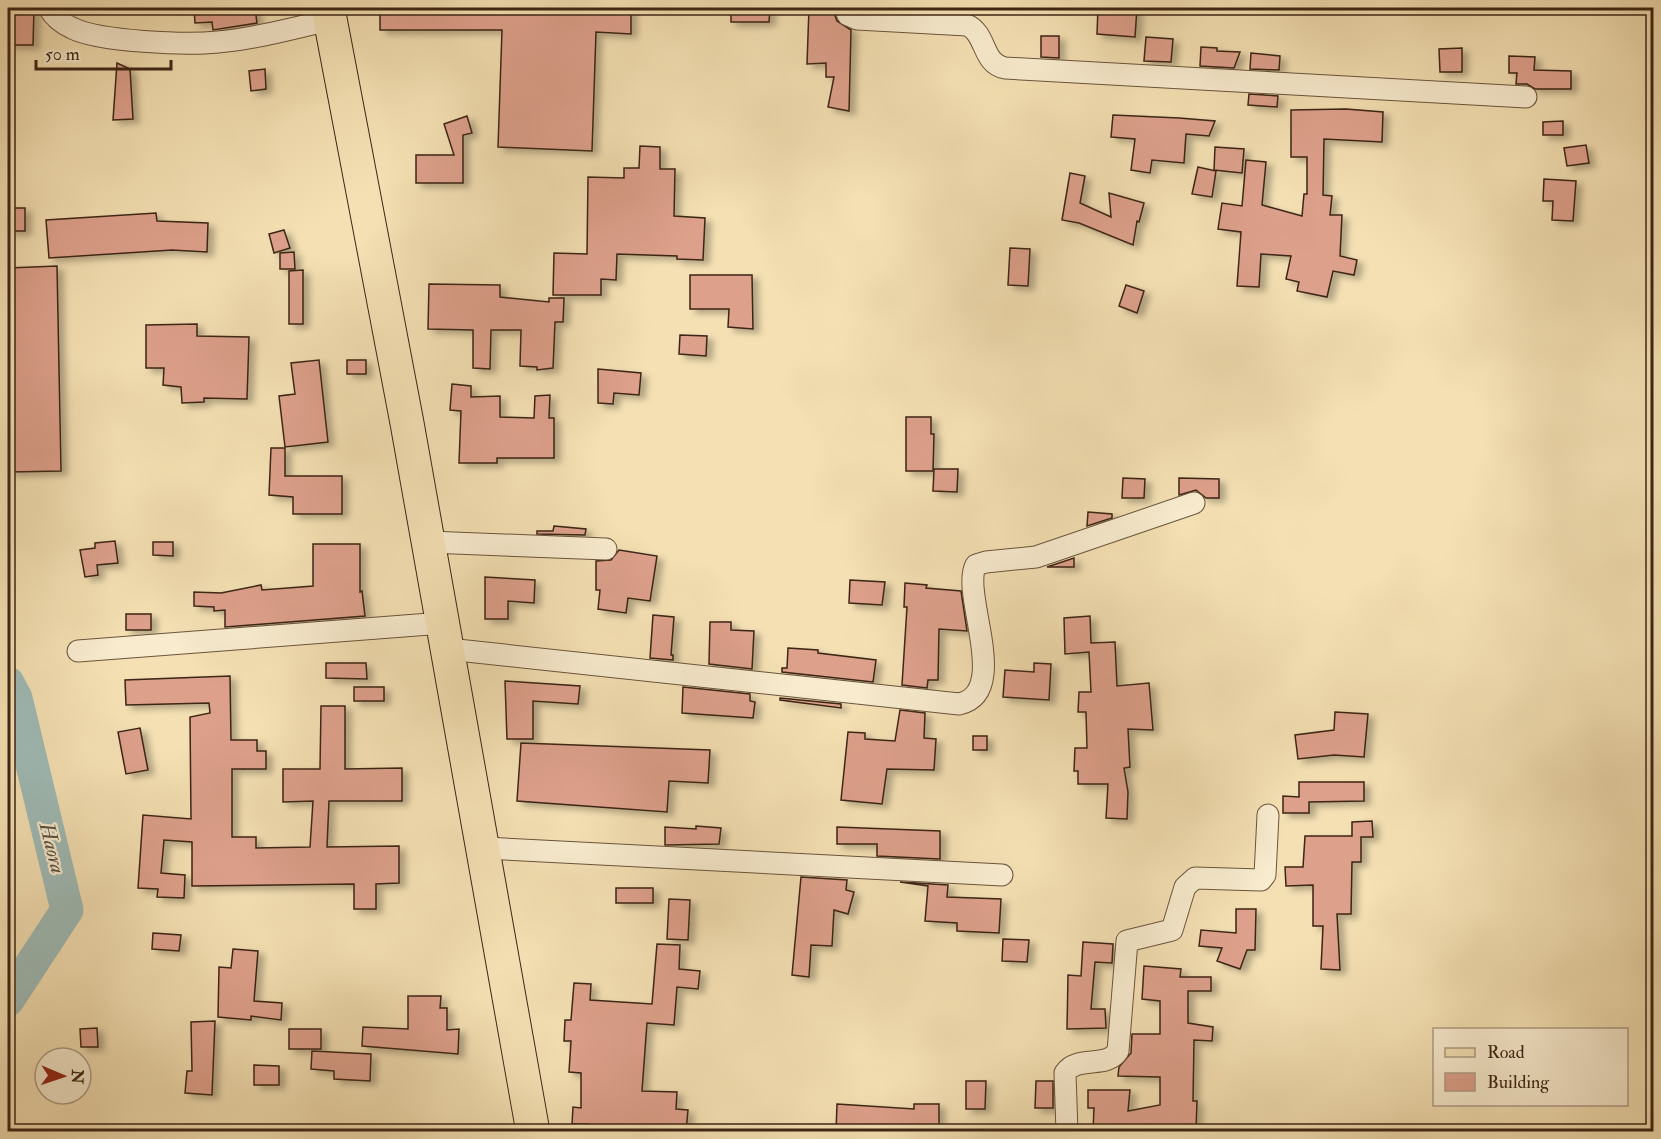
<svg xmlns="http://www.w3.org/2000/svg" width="1661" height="1139" font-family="'IM FELL Double Pica',serif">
<defs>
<filter id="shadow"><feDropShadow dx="6" dy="4" stdDeviation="3" flood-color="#0004"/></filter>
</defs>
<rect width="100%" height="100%" fill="#f4e0b3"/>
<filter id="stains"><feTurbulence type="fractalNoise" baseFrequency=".00333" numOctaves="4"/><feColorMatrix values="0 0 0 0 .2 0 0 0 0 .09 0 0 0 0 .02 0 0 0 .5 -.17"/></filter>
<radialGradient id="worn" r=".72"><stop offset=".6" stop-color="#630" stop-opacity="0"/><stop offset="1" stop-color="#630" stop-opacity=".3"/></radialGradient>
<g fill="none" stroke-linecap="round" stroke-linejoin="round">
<polyline stroke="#9fbbb6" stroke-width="33" points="8,683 16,698 67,910 8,1000"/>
</g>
<g fill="#dda08b" stroke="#3d2515" stroke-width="1.5" filter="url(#shadow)">
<polygon points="8,8 34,8 33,45 8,45"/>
<polygon points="194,8 255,8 257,23 213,30 212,22 195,23"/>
<polygon points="380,8 631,8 631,34 596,32 592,151 498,147 502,30 380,30"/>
<polygon points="731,8 770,8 769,22 731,22"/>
<polygon points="809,8 832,8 837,21 851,30 849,111 828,107 834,77 826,77 826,63 807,64"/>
<polygon points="1098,8 1137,8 1135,37 1097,34"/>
<polygon points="1041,36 1059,36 1059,58 1041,57"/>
<polygon points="1146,37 1173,39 1171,62 1144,61"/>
<polygon points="1201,47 1217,48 1217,51 1240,52 1234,68 1200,66"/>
<polygon points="1462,48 1462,72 1440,72 1439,49"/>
<polygon points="1251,53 1280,56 1279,70 1250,69"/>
<polygon points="1509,56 1535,57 1534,70 1571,71 1571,89 1535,89 1527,84 1516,84 1517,73 1509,73"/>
<polygon points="117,63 130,69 133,119 113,120"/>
<polygon points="265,69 266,89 251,91 249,71"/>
<polygon points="1249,94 1278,96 1277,107 1248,105"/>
<polygon points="1346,109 1383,112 1382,142 1324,139 1323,195 1332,196 1330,215 1342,215 1340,256 1357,260 1354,275 1333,271 1327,297 1297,291 1299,282 1286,279 1291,256 1261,254 1259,287 1237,286 1241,232 1218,229 1222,203 1242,206 1246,160 1266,162 1262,205 1302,216 1304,194 1307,194 1307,157 1291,157 1291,110"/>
<polygon points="1113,115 1179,118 1215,121 1209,136 1186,134 1184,163 1152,160 1150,173 1131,170 1135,139 1111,137"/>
<polygon points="467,116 472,133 463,135 463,183 416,183 416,155 454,155 444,124"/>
<polygon points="1563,121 1563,135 1543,135 1543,122"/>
<polygon points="1586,145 1589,163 1567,166 1564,148"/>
<polygon points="640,146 660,147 660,169 675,169 674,216 705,218 703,260 677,259 677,256 617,254 616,280 601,279 601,295 553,295 554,253 587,254 588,177 624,178 624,168 639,168"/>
<polygon points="1215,147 1244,149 1242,173 1214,170"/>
<polygon points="1198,167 1216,171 1212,197 1192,194"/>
<polygon points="1070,173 1085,176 1080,203 1111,217 1109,193 1144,203 1139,222 1137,221 1133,245 1079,223 1062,220"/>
<polygon points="1544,179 1576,181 1573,221 1552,220 1553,201 1543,201"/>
<rect x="8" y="208" width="17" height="23"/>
<polygon points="156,213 157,221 208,223 207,252 172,250 49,258 46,220"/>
<polygon points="284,230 290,248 274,253 269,234"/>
<polygon points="1010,248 1030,249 1028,286 1008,285"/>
<polygon points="294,252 295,269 280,269 280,253"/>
<polygon points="57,266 61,471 9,472 8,268"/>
<polygon points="303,270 303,324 289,324 289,271"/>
<polygon points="690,275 752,275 753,329 728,327 729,309 690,309"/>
<polygon points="429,284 500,285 500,297 549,302 549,298 564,298 563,322 555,322 553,368 537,370 537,367 520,366 521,330 491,330 490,369 473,368 473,330 428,329"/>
<polygon points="1126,285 1144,291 1137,313 1119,306"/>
<polygon points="197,324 197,336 249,337 247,399 204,398 204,402 182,403 181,387 163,385 164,368 146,368 146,325"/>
<polygon points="680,335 707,336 706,356 679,354"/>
<polygon points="319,360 328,442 285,447 279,396 295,394 291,363"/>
<rect x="347" y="360" width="19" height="14"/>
<polygon points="598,369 641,373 639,395 614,393 613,404 598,403"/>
<polygon points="452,384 471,386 471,397 500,396 500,417 534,418 535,396 550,395 549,418 554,418 554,458 497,458 497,463 459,463 461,411 450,410"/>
<polygon points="906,417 931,417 931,434 934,434 933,471 906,471"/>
<polygon points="271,448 285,448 285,476 342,476 342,514 293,514 293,497 269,495"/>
<polygon points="934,469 958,469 957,492 933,491"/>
<polygon points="1123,478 1145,479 1144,498 1122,498"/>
<polygon points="1179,478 1219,479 1219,498 1206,498 1196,490 1179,495"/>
<polygon points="1088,512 1112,514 1112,518 1087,526"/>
<polygon points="554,526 586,529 585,535 537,534 537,531 553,531"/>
<polygon points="115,541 118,563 97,565 98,575 85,577 80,550 95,548 95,543"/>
<polygon points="153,542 173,542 173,556 153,555"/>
<polygon points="313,544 360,544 360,592 362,591 365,616 225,627 225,610 214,611 214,607 194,606 194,592 221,593 261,585 262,590 313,586"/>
<polygon points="619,550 657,556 650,601 628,598 626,613 598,609 600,590 596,590 596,561 611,560"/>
<polygon points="1074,558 1074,567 1047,567"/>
<polygon points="485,577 535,580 534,603 508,601 508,619 485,619"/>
<polygon points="850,580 885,582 882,605 849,603"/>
<polygon points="905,583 927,585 926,588 961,591 967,631 939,629 938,680 928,680 927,688 902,685 907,607 904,607"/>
<rect x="126" y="614" width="25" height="16"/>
<polygon points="653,615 674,617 671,655 673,655 673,660 650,658"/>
<polygon points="1090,616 1091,643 1115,642 1117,686 1149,683 1153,730 1128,729 1130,767 1124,768 1128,792 1127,819 1106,818 1108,784 1078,784 1078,771 1074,771 1075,748 1087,748 1086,712 1078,712 1079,692 1091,692 1089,652 1065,654 1064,618"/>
<polygon points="710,622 731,622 731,630 754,631 752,669 709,664"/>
<polygon points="788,648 818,650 818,653 876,660 873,682 782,672 782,668 787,668"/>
<polygon points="326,663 366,663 367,679 326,678"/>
<polygon points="1034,663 1051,664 1049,700 1003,697 1005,670 1034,672"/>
<polygon points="230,676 231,740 257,740 257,751 266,751 266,769 232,769 232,837 256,837 256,848 310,847 313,801 283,802 283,769 320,769 321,706 345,706 345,769 402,768 402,801 329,801 327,847 399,846 399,883 376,884 376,909 354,909 354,884 192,886 192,842 164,840 161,873 185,875 184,898 157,897 158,889 138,888 143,815 191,819 190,717 210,713 209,703 126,705 125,680"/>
<polygon points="505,681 580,686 578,704 533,701 533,739 507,739"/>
<rect x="354" y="687" width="30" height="14"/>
<polygon points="683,687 750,694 750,701 755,702 753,718 682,713"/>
<polygon points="780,698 841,704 841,708 780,700"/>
<polygon points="900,710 925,713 924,738 936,739 934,770 887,769 882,804 841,800 848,732 865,733 865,739 895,741"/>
<polygon points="1335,712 1368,714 1364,757 1334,755 1298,759 1295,735 1334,730"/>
<polygon points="140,728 148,770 126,774 118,732"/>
<rect x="973" y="736" width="14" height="14"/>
<polygon points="521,743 710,750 708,783 669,781 667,812 517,801"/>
<polygon points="1299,782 1364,782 1364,801 1309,802 1309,813 1283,813 1283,796 1299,797"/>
<polygon points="1372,821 1373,837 1361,837 1361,862 1352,862 1351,914 1337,914 1340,970 1321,969 1323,926 1313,926 1313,885 1286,886 1285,867 1303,867 1305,836 1352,836 1352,822"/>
<polygon points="696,826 721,828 719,844 665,845 665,827 696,829"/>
<polygon points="837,827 940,831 940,859 877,856 877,844 837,844"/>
<polygon points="801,877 847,880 846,890 854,892 848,914 834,910 832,946 811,945 809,977 792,975"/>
<polygon points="900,882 948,885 947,897 1001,899 999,933 957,931 957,923 925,921 928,886"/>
<rect x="616" y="888" width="37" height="15"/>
<polygon points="669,899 690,900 688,940 667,939"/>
<polygon points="1236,909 1256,909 1255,950 1247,950 1240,969 1217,961 1222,948 1199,946 1201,930 1236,933"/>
<polygon points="153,933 181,935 179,951 152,949"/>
<polygon points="1003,939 1029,940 1027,962 1002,961"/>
<polygon points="1083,942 1113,944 1112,963 1095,962 1091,1009 1105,1009 1106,1028 1067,1029 1068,975 1081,976"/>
<polygon points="657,944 680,945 679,969 700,971 698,989 677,987 674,1025 647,1023 642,1091 677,1092 676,1109 688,1110 686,1131 588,1131 589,1124 572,1124 573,1107 581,1108 581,1073 569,1072 571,1041 564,1041 565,1020 571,1020 574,983 591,984 590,1000 652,1004"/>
<polygon points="233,949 258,951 254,1001 282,1003 281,1020 251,1016 251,1020 218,1017 219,967 231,968"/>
<polygon points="1144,966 1181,969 1180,977 1211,977 1211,991 1188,991 1188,1023 1213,1027 1212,1041 1194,1040 1193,1101 1197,1101 1196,1131 1093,1131 1094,1108 1088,1108 1088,1090 1130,1090 1128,1111 1160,1105 1160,1077 1118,1076 1119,1067 1131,1053 1132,1034 1160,1034 1160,1001 1142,999"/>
<polygon points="408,996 441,996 440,1008 447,1008 447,1030 459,1029 458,1054 362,1046 363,1027 408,1029"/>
<polygon points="215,1021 212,1095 185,1093 187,1071 192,1071 191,1022"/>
<polygon points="97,1028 98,1047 81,1047 80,1029"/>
<rect x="289" y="1029" width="32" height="20"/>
<polygon points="312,1051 371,1054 370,1081 334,1079 334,1071 311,1069"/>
<polygon points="254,1065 279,1066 279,1085 254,1085"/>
<polygon points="966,1081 986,1081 985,1109 966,1109"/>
<polygon points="1036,1081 1053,1081 1053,1108 1035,1108"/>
<polygon points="837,1104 914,1109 914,1104 939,1104 939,1131 836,1131"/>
</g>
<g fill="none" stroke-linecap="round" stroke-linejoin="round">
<defs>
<g id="street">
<path d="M49,8c5,9 14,16 23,20 28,14 114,17 146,14 37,-3 75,-14 112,-22"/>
<path d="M845,8l3,7 9,4 110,6c20,9 15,39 38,43l521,29"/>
<polyline points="429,542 606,549"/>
<path d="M448,649l511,55c53,-12 1,-111 17,-139l10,-3 50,-5 158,-54"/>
<polyline points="78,651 443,623"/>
<polyline points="484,848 1002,875"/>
<path d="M1067,1132l-2,-59c12,-18 42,-4 53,-22l9,-110 45,-11 13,-43 10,-9 66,2 4,-5 3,-60"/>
</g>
<polyline id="primary" points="328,8 407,423 533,1132"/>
</defs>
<use href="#street" stroke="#6b543c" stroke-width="23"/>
<use href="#primary" stroke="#3d2515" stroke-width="35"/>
<use href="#street" stroke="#f8ebce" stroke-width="21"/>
<use href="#primary" stroke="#f4e0b3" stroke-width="33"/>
</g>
<g text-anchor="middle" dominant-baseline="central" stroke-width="4.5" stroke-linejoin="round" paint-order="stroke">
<g font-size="21" font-style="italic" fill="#5a5245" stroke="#f8ebce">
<text transform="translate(52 848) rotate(76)">Haora</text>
</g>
</g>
<rect width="1661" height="1139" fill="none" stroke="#f4e0b3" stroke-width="30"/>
<rect x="9" y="9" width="1643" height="1121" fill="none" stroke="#3d2515" stroke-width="3"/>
<rect x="15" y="15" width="1631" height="1109" fill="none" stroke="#3d2515" stroke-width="1.5"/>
<rect x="1433" y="1028" width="195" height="78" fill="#f8ebce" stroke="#ad9c84" stroke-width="1.5"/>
<rect x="1445" y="1048" width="30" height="9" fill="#f4e0b3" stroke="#ad9c84" stroke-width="1.5"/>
<text x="1487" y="1058" font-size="18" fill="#3d2515">Road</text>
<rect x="1445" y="1073" width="30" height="18" fill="#dda08b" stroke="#ad9c84" stroke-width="1.5"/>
<text x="1487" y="1088" font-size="18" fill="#3d2515">Building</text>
<g transform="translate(63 1076) rotate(92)"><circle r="28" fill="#f8ebce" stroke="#ad9c84" stroke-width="1.5"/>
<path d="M0-4.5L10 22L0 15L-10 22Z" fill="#8f2418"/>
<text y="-9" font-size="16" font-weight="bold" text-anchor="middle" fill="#3d2515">N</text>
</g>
<path d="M36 60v9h135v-9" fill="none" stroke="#3d2515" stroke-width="3"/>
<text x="45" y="60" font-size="18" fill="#3d2515" stroke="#f8ebce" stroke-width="4.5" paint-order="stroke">50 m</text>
<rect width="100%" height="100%" filter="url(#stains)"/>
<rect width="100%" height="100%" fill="url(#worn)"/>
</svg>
